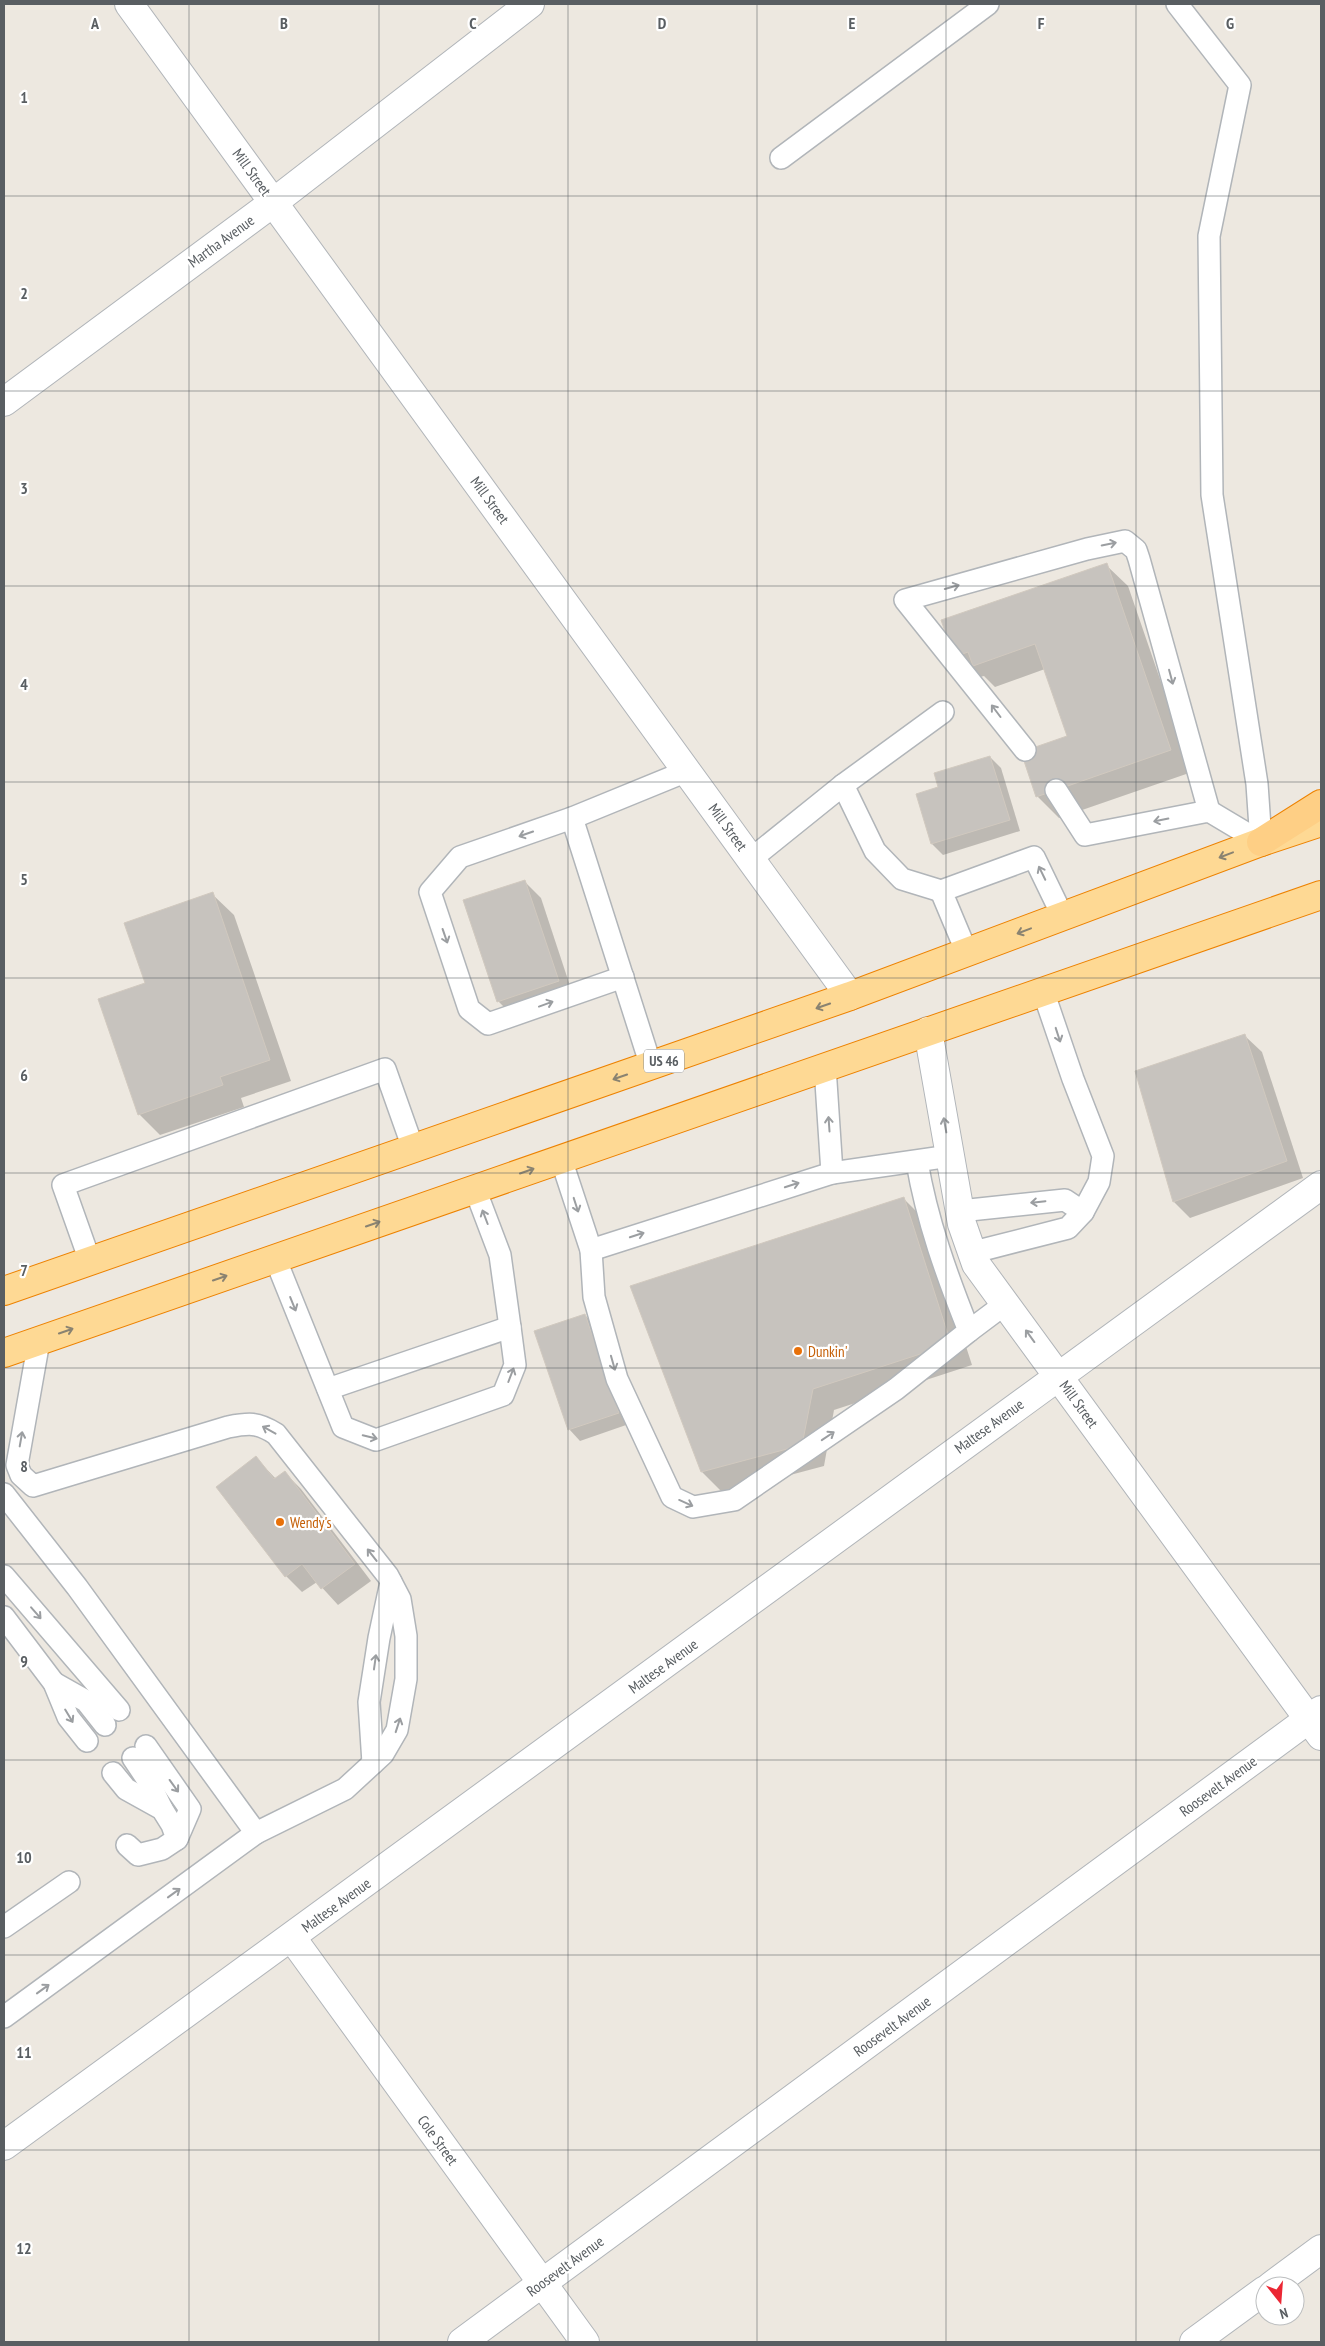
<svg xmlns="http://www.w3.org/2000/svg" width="1325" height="2346" font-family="'PT Sans Narrow',sans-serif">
<rect width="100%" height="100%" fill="#ede8e0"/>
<g fill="#0003">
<polygon points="1106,565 1128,586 1192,772 1059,818 1037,796 1069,737 1045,669 995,687 984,676 976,678 955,657"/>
<polygon points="990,757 1001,768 1020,831 943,855 932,844 940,788"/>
<polygon points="524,881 541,898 574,998 515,1018 498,1001"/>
<polygon points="212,894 234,915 291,1081 241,1098 244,1107 160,1135 139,1114 147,984"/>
<polygon points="1245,1036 1262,1052 1303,1178 1190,1218 1174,1202"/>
<polygon points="904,1199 925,1220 972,1365 834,1410 824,1466 723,1493 702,1472"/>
<polygon points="585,1315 596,1327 629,1424 580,1441 569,1429"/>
<polygon points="256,1458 276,1479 285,1473 301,1489 371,1581 338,1605 317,1582 302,1592 286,1576"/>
</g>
<g fill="#c7c3be" stroke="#d1c9bf">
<polygon points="1107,563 1171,750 1036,797 1021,752 1067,736 1035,644 973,666 968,652 954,657 941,620"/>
<polygon points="990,756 1010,820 931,844 916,794 938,787 934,773"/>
<polygon points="525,880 559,981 497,1002 463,900"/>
<polygon points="213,892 270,1060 220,1077 223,1085 138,1115 98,999 145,983 124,923"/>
<polygon points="1245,1034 1287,1161 1173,1202 1135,1071"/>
<polygon points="904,1197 951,1344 813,1389 802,1445 701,1472 630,1286"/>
<polygon points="585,1314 619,1413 568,1430 534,1331"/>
<polygon points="256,1456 274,1479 285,1471 355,1564 321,1589 302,1564 285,1577 216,1487"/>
</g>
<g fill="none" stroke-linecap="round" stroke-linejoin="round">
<defs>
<g id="service">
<polyline points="1177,4 1240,85 1209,236 1212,495 1257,784 1261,842"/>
<polyline points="781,158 988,4"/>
<polyline points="1025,750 905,600 1087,549 1125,541 1136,550 1139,559 1209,811"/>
<polyline points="843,785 943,712"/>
<polyline points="1056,790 1085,835 1209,811 1261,842"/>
<polyline points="572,818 651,1066"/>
<polyline points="751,859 843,785 875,851 902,879 941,891"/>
<polyline points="967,953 941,891 1034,857 1063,917"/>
<polyline points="623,977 488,1024 469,1009 430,892 460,857 572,818 687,771"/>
<polyline points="825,1067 832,1173"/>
<path d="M561,1159l30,91 3,47 23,82 55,118 21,10 41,-7 162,-111 73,-58c-22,-55 -42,-110 -52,-169"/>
<polyline points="960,1211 1065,1200 1083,1212"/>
<polyline points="591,1250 832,1173 950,1156"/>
<polyline points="974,1252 1068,1228 1083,1212 1099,1182 1103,1156 1073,1079 1043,991"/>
<polyline points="275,1258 343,1427 376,1440 503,1395 515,1365 510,1327 500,1255 475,1189"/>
<polyline points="90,1261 63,1185 385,1069 413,1148"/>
<polyline points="969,1331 1005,1304"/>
<polyline points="328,1389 510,1327"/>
<path d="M4,1494l73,93 179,246 89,-44 38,-35 14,-24 9,-51v-43l-6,-37 -12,-23 -112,-142c-19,-12 -27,-11 -48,-7l-195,59 -12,-11 -4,-10 22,-124"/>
<polyline points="4,1576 119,1710"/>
<polyline points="4,1617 54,1683 68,1717 87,1741"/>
<polyline points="54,1683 86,1701 105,1725"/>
<polyline points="146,1746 190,1809 177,1839"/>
<polyline points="133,1758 149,1782 162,1809"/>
<polyline points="373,1763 369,1702 379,1638 391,1582"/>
<polyline points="113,1773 126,1789 162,1809 172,1825 177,1839 162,1849 138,1855 127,1845"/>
<polyline points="4,1927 69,1882"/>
<polyline points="4,2017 256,1833"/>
</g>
<g id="minor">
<polyline points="129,4 850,996"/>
<polyline points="4,402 274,202 530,4"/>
<polyline points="928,1031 962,1224 976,1264 1321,1736"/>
<polyline points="292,1938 585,2342"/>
<polyline points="4,2146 1321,1185"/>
<polyline points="1271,2286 1321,2249"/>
<polyline points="462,2342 1321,1710"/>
<polyline points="1194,2342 1265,2290"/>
</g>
<g id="trunk">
<polyline points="4,1291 850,996 1261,842 1321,822"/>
<polyline points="4,1353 1321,895"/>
</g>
<polyline id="motorway" points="1261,842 1321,804"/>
</defs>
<use href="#service" stroke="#b1b5b9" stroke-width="24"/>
<use href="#minor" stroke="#b1b5b9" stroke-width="30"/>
<use href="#trunk" stroke="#ed8200" stroke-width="30"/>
<use href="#motorway" stroke="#ed8200" stroke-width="30"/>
<use href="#service" stroke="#fff" stroke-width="21"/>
<use href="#minor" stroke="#fff" stroke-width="28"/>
<use href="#trunk" stroke="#fed994" stroke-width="28"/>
<use href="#motorway" stroke="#fecf85" stroke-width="28"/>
</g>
<defs><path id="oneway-shaft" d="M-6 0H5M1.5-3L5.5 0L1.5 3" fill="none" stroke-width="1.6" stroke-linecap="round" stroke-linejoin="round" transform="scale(1.25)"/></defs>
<g stroke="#9b9ea1">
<use href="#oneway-shaft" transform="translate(1109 544) rotate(-11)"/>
<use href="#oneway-shaft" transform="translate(952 587) rotate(-16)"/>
<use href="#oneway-shaft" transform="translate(1171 677) rotate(75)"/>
<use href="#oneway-shaft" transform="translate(996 711) rotate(-127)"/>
<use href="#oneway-shaft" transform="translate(1161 820) rotate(169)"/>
<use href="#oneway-shaft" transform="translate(526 834) rotate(161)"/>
<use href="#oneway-shaft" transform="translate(1042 873) rotate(-116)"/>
<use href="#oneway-shaft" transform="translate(445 936) rotate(71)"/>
<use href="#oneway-shaft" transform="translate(546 1004) rotate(-20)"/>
<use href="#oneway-shaft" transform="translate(1058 1035) rotate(72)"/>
<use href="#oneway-shaft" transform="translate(829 1124) rotate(-94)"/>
<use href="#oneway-shaft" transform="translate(945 1125) rotate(-100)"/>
<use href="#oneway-shaft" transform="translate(792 1185) rotate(-18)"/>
<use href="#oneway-shaft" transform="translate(1038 1202) rotate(174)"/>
<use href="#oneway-shaft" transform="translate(576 1205) rotate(72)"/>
<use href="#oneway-shaft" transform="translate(485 1217) rotate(-111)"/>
<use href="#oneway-shaft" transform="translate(637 1235) rotate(-18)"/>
<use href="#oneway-shaft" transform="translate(293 1304) rotate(68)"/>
<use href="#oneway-shaft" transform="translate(1030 1336) rotate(-126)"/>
<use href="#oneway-shaft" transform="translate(613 1363) rotate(74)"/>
<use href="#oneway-shaft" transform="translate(511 1375) rotate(-69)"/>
<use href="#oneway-shaft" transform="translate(269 1430) rotate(-151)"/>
<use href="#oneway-shaft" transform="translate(828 1436) rotate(-34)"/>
<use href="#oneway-shaft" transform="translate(370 1437) rotate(14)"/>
<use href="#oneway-shaft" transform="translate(21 1439) rotate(-80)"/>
<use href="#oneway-shaft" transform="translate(686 1503) rotate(24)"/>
<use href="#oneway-shaft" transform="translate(372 1555) rotate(-128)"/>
<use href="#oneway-shaft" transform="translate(36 1613) rotate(49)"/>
<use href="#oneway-shaft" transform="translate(375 1662) rotate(-82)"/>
<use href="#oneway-shaft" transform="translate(69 1716) rotate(59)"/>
<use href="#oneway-shaft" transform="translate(398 1725) rotate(-72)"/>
<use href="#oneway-shaft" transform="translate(174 1786) rotate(54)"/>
<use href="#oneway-shaft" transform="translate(174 1893) rotate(-36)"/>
<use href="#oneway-shaft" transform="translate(43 1989) rotate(-36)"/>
</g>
<g stroke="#8a8371">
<use href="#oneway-shaft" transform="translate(1226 855) rotate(159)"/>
<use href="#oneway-shaft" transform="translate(1024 931) rotate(159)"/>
<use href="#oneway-shaft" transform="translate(823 1006) rotate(161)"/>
<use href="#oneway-shaft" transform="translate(620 1077) rotate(161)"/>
<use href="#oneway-shaft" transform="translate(527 1171) rotate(-19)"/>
<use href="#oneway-shaft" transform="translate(373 1224) rotate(-19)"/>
<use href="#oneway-shaft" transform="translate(220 1278) rotate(-19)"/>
<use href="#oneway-shaft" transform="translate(66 1331) rotate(-19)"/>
</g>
<path fill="none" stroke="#595e62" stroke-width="1" stroke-opacity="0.55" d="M189,4v2338M379,4v2338M568,4v2338M757,4v2338M946,4v2338M1136,4v2338M4,196h1317M4,391h1317M4,586h1317M4,782h1317M4,978h1317M4,1173h1317M4,1368h1317M4,1564h1317M4,1760h1317M4,1955h1317M4,2150h1317"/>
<g fill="#e8710a" stroke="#fff" stroke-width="2">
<circle cx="798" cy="1351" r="5"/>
<circle cx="280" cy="1522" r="5"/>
</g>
<g text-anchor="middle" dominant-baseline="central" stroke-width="4.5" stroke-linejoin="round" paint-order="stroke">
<rect fill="#fff" stroke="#8b8e91" stroke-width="1" x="644" y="1049.5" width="40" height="23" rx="4"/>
<g font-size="14" font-weight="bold" fill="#595e62">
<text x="664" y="1061">US 46</text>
</g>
<g font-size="15" fill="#595e62" stroke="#fff">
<text transform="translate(252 172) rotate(54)">Mill Street</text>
<text transform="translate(221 241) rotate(-36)">Martha Avenue</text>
<text transform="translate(490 500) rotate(54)">Mill Street</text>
<text transform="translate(728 827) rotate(54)">Mill Street</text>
<text transform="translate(1079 1404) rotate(54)">Mill Street</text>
<text transform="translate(989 1426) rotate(-36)">Maltese Avenue</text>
<text transform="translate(663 1666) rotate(-36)">Maltese Avenue</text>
<text transform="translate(1218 1786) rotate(-36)">Roosevelt Avenue</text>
<text transform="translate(336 1905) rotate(-36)">Maltese Avenue</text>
<text transform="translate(892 2026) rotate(-36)">Roosevelt Avenue</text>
<text transform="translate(438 2140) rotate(54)">Cole Street</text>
<text transform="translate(565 2266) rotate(-36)">Roosevelt Avenue</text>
</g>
<g font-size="15" fill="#c56008" stroke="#fff" text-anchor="start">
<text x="808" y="1351">Dunkin'</text>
<text x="290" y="1522">Wendy's</text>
</g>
</g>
<g font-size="16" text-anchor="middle" font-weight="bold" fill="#595e62" stroke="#fff" stroke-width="4.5" stroke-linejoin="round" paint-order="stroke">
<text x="95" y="29">A</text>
<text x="284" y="29">B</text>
<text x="473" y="29">C</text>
<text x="662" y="29">D</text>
<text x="852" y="29">E</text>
<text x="1041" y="29">F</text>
<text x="1230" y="29">G</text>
<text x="24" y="103">1</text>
<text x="24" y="299">2</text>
<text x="24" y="494">3</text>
<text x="24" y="690">4</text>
<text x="24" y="885">5</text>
<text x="24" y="1081">6</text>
<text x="24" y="1276">7</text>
<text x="24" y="1472">8</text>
<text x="24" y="1667">9</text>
<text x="24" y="1863">10</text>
<text x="24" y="2058">11</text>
<text x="24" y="2254">12</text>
</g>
<rect width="1325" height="2346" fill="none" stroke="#595e62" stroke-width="10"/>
<g transform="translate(1280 2301) rotate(163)"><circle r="24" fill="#ffffff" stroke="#bdbfc0"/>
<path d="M0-4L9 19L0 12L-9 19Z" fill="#eb2734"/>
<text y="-8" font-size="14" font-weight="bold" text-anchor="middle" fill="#595e62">N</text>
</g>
</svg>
